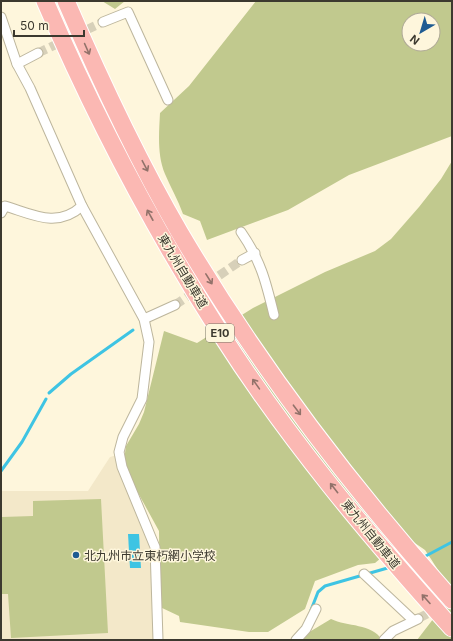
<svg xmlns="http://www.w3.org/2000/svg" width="453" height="641" font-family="Inter,'Noto Sans JP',sans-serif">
<rect width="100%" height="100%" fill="#fef6dc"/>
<polygon fill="#f3e8c9" points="117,455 152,533 154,640 1,640 1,491 88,491 110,457"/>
<g fill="#c1c98e" fill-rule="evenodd">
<polygon points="102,1 125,1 115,9"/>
<path d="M256,1h196v135l-103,39 -61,35 -81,30 -7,-19 -17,-7c-5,-14 -12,-26 -18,-40 -8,-19 -6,-41 -5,-61l29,-27zM409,20h24v24h-24z"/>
<polygon points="452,161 452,640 417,640 437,614 444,592 443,578 431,559 425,550 406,537 375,563 358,565 315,581 305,609 268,632 249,632 180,622 179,616 160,607 159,531 131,480 124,460 126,446 139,424 144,412 164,331 197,343 253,308 325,272 375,251 391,239 419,207 441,179"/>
<polygon points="101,499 108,633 11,638 8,594 1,594 2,517 33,516 33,501"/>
<path d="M331,619c16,8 41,4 51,21h-82l6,-6z"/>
</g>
<polygon fill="#3ec4e3" points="128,534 139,534 141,568 130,568"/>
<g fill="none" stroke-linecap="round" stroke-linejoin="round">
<g stroke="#3ec4e3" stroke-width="3">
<polyline points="49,393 71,374 133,330"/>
<polyline points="1,471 22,442 46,399"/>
<polyline points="422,558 452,542"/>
<polyline points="311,610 318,592 325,586 391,567"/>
</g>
<g stroke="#d7d0b9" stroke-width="9" stroke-dasharray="9 4.5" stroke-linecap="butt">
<polyline points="38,53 103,22"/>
<polyline points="208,283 242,260"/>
<polyline points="175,305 197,290"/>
<polyline points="419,618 452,601"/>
</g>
<defs>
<g id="street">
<polyline points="1,17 17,64 30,88 82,206 144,319 149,342 142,399 123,437 119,452 122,467 155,547 158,640"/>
<polyline points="103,22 128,12 168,100"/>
<polyline points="17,64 38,53"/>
<path d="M1,213l4,-7c27,8 52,23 77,0"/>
<path d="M241,232c20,29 25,50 33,83"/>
<polyline points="242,260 255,253"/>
<polyline points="144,319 175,305"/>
<polyline points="364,574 413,620"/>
<polyline points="296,640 306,629 316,609"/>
<polyline points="384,640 393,631 418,619"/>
</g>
<g id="highway">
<path d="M45,1c50,116 108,227 176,333 67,105 148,202 231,294"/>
<path d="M66,1c34,79 71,158 114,232 78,132 171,254 272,367"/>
</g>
</defs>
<use href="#street" stroke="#bdb69d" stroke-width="11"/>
<use href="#highway" stroke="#fff" stroke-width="19"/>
<use href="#street" stroke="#fff" stroke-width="9"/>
<use href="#highway" stroke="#fbb8b3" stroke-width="17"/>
</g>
<defs><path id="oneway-shaft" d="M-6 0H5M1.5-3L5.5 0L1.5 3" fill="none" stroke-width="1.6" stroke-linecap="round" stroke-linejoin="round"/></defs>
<g stroke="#92726a">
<use href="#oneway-shaft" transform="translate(87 49) rotate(66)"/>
<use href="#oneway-shaft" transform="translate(145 166) rotate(62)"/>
<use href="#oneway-shaft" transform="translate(150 215) rotate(-119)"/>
<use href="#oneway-shaft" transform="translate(209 279) rotate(58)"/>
<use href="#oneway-shaft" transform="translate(256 384) rotate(-125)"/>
<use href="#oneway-shaft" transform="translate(297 410) rotate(53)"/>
<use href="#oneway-shaft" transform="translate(334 488) rotate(-128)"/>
<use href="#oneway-shaft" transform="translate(426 599) rotate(-132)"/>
</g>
<circle fill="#1f5b92" stroke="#fef6dc" stroke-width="1.5" cx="76" cy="555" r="4"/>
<g text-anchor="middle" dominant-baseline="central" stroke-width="3" stroke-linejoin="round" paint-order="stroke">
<rect fill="#fef6dc" stroke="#767263" stroke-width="1" x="206" y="324" width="28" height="18" rx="3"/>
<g font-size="11" font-weight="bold" fill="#3c392f">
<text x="220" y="333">E10</text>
</g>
<g font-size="12" fill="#3c392f" stroke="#fef6dc">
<text transform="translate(183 271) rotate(59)">東九州自動車道</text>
<text transform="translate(371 534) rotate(51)">東九州自動車道</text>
</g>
<g font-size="12" fill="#3c392f" stroke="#fef6dc" text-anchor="start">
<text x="84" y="555">北九州市立東朽網小学校</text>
</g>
</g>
<rect width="453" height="641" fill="none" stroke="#3c392f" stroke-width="4"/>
<g transform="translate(421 32) rotate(218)"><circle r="19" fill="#fef6dc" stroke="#b0aa97"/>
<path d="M0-3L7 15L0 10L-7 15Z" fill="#1f5b92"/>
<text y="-6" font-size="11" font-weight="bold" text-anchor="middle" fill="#3c392f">N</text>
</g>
<path d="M14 30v6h70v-6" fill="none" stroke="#3c392f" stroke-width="2"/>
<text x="20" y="30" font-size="12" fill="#3c392f" stroke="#fef6dc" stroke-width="3" paint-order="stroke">50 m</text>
</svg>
